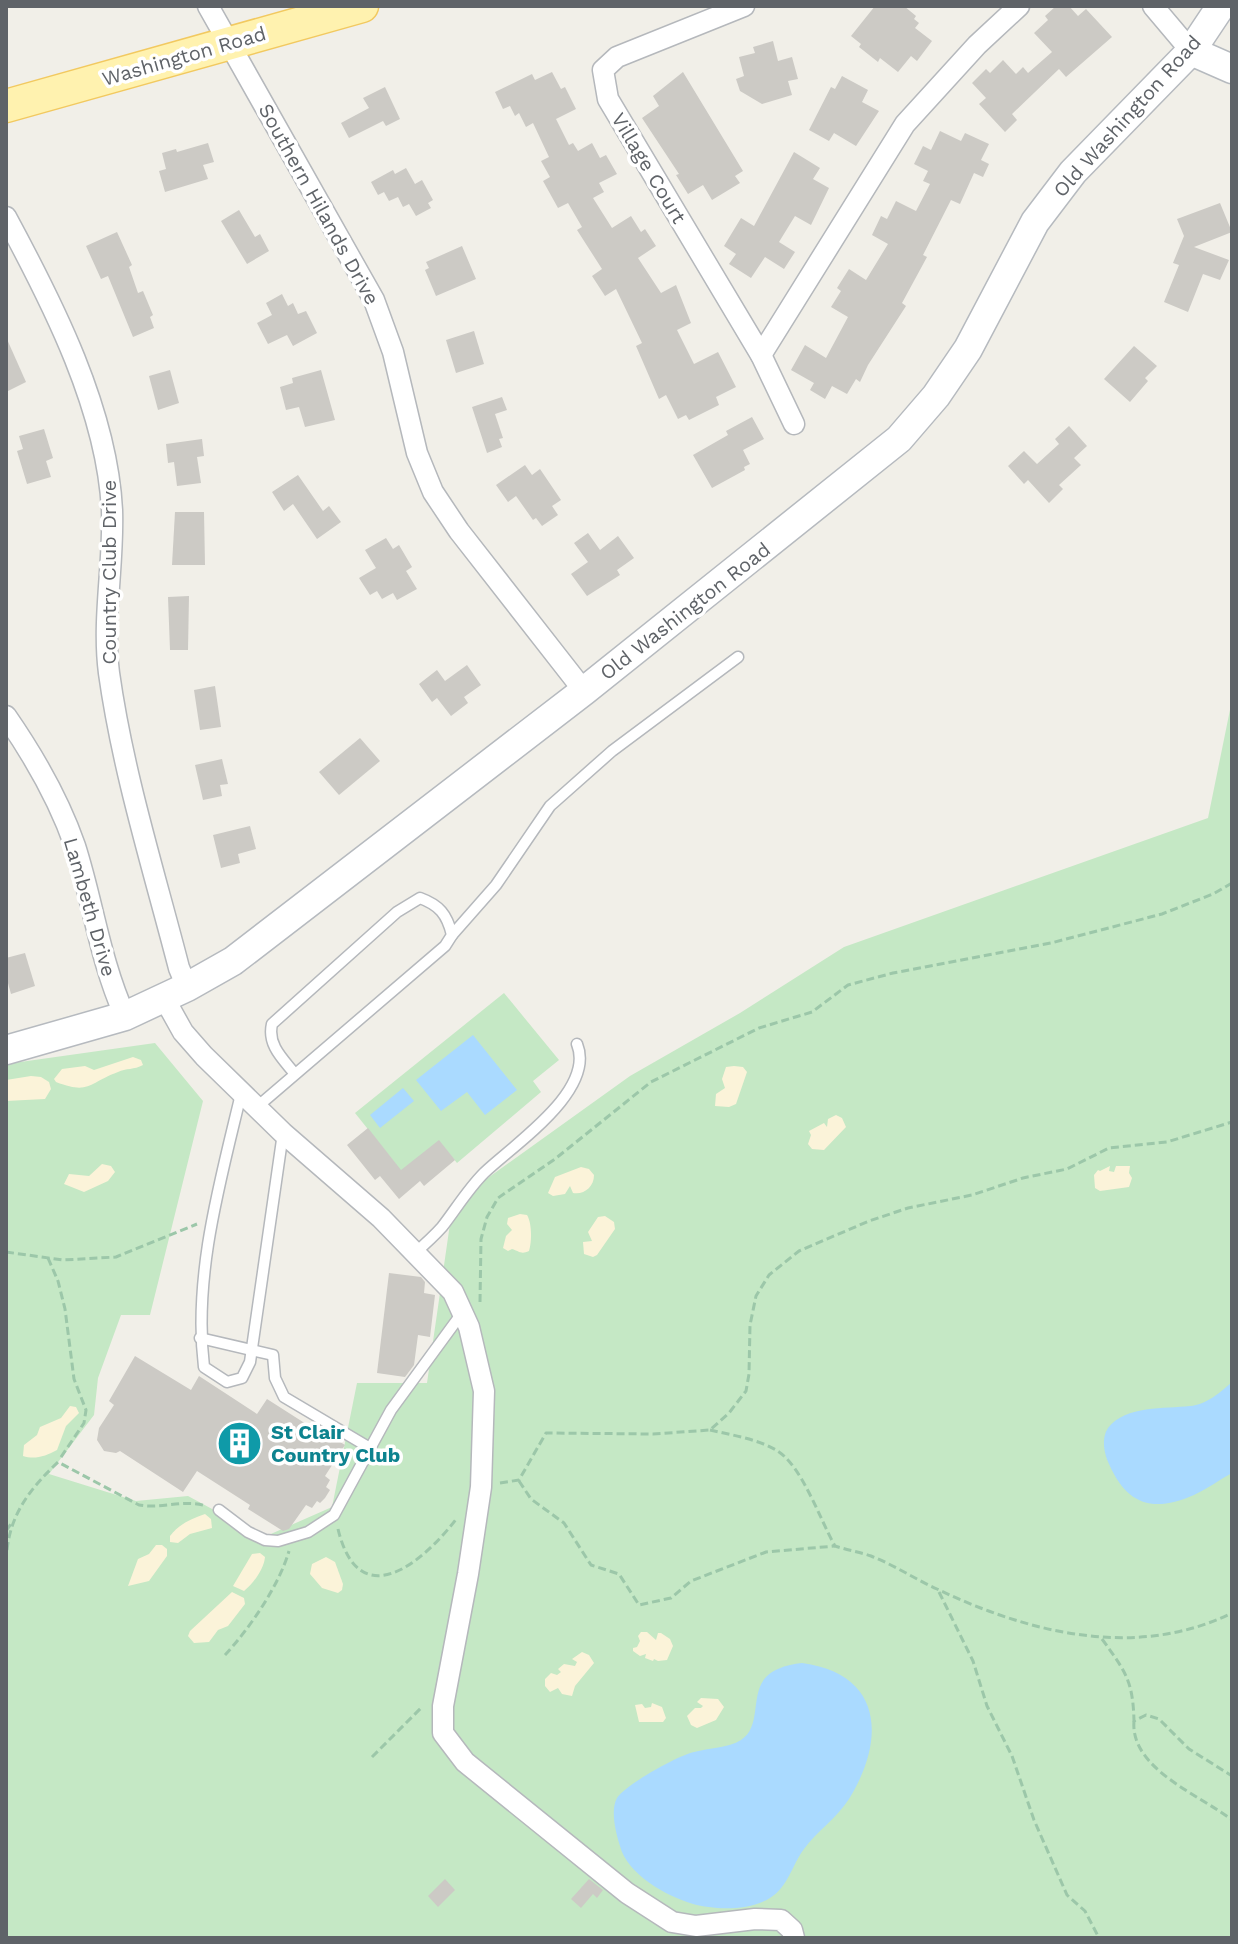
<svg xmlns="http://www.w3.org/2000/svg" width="1238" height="1944" font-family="'Work Sans',sans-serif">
<rect width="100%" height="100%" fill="#f1efe8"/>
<g fill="#c5e8c5">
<polygon points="1232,700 1232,1938 6,1938 6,1064 155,1043 203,1101 150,1315 121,1315 98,1378 94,1415 49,1474 136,1501 188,1496 264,1537 332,1507 357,1383 427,1383 453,1203 630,1076 740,1013 844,947 1208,818"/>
<polygon points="504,993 559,1060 533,1081 541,1092 457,1163 439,1141 402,1179 395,1163 355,1113"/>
</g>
<g fill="#fbf3d9">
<path d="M133,1057l8,3 2,5c-9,5 -17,3 -25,7 -30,11 -28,23 -62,10l-2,-3 8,-10 23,-3 9,4z"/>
<polygon points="734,1066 743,1067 747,1072 736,1104 729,1107 715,1106 716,1094 725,1088 722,1079 726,1067"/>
<polygon points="31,1076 41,1077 49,1082 51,1089 45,1099 6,1101 6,1080"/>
<polygon points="836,1115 842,1118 846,1127 824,1150 812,1149 808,1144 811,1135 809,1131 824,1123 827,1127 828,1119"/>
<polygon points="102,1164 111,1166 115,1172 108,1181 84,1192 64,1184 69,1174 89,1176"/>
<polygon points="1110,1166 1109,1171 1114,1172 1116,1166 1130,1166 1129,1173 1132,1178 1129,1187 1100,1191 1095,1188 1094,1175 1098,1170 1100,1171"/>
<path d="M581,1167l8,2 5,6c0,12 -10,20 -21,18l-3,-7 -5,8 -12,2 -5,-3 7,-16z"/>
<path d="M520,1214l7,1c5,8 5,26 2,36 -8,4 -10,0 -17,-2l-4,2 -5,-3 3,-12 6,-6 -5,-6 1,-6z"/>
<polygon points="605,1216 614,1222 615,1229 597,1255 593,1257 584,1254 583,1242 592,1241 588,1232 598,1217"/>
<path d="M70,1406l6,1 3,6 -13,13 -9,24c-11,6 -22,10 -34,6l1,-11 13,-10 3,-8 21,-9z"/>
<path d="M205,1514l6,5 1,9 -22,6 -12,9 -8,-1v-6c9,-12 21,-17 35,-22z"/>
<polygon points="156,1545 162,1545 167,1549 167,1556 149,1581 128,1586 138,1559 149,1554"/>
<path d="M260,1553l5,4c-1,12 -12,27 -21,34l-11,-5 19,-32z"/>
<polygon points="326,1557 335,1562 343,1584 342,1590 338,1593 322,1588 310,1574 312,1564"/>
<polygon points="232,1592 244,1598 245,1604 228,1626 218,1630 209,1642 194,1643 188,1636 190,1631"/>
<polygon points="641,1632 647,1632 656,1640 658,1633 661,1633 670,1639 673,1646 667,1660 658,1661 654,1659 653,1661 645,1658 646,1654 640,1656 633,1651 633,1648 637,1647 640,1641 638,1636"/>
<polygon points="582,1652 589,1655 594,1663 575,1686 572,1696 562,1694 558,1688 550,1692 545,1686 545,1679 551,1673 557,1675 561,1672 558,1669 564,1664 575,1666 577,1662 572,1659"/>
<polygon points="701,1698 718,1699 724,1707 716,1720 697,1728 691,1725 687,1716 695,1708 701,1708 703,1706 697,1702"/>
<polygon points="652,1703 662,1707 666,1718 663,1722 639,1722 635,1705 642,1704 645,1708 651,1707"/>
</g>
<g fill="#aadaff">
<polygon points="473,1035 517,1090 485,1115 467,1092 441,1111 416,1080"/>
<polygon points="403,1088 414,1101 380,1128 370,1115"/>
<path d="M1232,1382v91c-13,7 -25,16 -38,22 -41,18 -67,10 -85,-31 -5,-10 -8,-26 -1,-36 18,-23 57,-19 82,-22 16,-1 31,-14 42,-24z"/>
<path d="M802,1663c81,11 84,76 47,136 -12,19 -32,32 -45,50 -12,16 -16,38 -34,49 -21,13 -55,12 -77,6 -27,-8 -66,-30 -73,-58 -4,-12 -10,-36 -3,-48 8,-13 62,-43 77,-46 15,-4 34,-4 47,-12 25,-16 3,-57 37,-71 8,-4 16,-5 24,-6z"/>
</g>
<g fill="#cccac5">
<polygon points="875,6 904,6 916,16 914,19 919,23 915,28 932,41 917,61 911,56 898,72 880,58 878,62 859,47 861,44 851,36"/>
<polygon points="1056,6 1069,6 1078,16 1086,9 1112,37 1066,77 1059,69 1012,114 1017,120 1005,132 979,104 986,98 972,83 986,69 990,73 1003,60 1016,74 1023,67 1028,73 1052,52 1034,33 1048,20 1045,16"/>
<polygon points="773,41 778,61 792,57 798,79 788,81 792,95 762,104 740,91 736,79 744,76 739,57 755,53 753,47"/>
<polygon points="552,72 561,89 565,87 576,109 556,119 569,145 573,143 578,151 592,143 600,158 606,155 617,174 599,183 604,192 593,198 612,228 631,216 641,232 645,229 656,246 638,258 661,293 676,285 691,323 677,330 694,364 718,352 736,387 716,397 719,405 689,420 686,415 678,419 666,395 659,399 636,346 642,343 616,289 605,296 592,276 602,269 577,230 582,227 568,203 558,208 543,181 550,177 541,161 549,157 533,123 526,127 519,113 515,116 510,106 503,109 495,92 532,74 535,80"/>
<polygon points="683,72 743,171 735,176 740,183 712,200 703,185 688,194 676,175 679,174 642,118 659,106 653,96"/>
<polygon points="842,76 868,90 862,102 879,111 856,146 834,133 829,141 809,130 831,87 835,89"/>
<polygon points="385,87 400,119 386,126 383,121 349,138 341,123 369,108 363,98"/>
<polygon points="940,131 961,141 965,133 989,144 981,160 989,164 983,177 974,173 960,204 951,200 923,255 927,257 902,303 906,306 868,365 860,382 856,379 847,394 832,386 825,399 810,390 814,383 791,370 805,345 826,358 848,317 831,307 841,291 837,288 849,269 866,280 888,244 872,235 881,216 887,219 896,201 916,211 930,184 923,181 928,171 914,164 923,146 931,150"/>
<polygon points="208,143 214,162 203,165 208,179 165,192 159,171 166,169 162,153 176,149 177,152"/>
<polygon points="794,152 820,168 813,179 829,188 811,225 795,216 779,242 795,252 784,269 765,257 751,278 729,264 736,254 724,246 741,218 754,226"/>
<polygon points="406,168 415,184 422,180 433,200 428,203 431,208 416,216 409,204 403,207 398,197 389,201 384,192 378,195 371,182 393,170 395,174"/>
<polygon points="1220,203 1232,232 1194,247 1229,260 1220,280 1203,274 1188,312 1164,302 1179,265 1173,263 1184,236 1177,219"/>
<polygon points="239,210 255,237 260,234 269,251 247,264 221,221"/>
<polygon points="117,232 132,265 129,267 138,293 143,291 153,315 150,317 154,328 133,337 108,276 101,279 86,246"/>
<polygon points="462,246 476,279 436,296 425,270 429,268 426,262"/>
<polygon points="282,294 288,306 293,303 298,314 306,311 317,333 293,346 287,335 268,344 257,323 272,315 266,303"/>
<polygon points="474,331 484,364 456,373 446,340"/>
<polygon points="6,337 26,382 6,392"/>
<polygon points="1134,346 1157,366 1145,378 1148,381 1130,402 1104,379"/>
<polygon points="170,370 179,403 158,410 149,376"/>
<polygon points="321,370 335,420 305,427 299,407 286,410 280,387 293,383 292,378"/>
<polygon points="502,397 507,410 495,414 503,438 499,439 502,447 487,453 472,407"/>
<polygon points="752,417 764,439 743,450 750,464 744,467 745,470 712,488 693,455 728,435 726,431"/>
<polygon points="1069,426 1087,446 1074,458 1081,465 1059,485 1063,489 1049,503 1028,480 1024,484 1008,466 1024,451 1037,464 1059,444 1055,439"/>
<polygon points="44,429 53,458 46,461 51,477 27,484 17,451 23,449 19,436"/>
<polygon points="202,439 204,456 197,457 201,483 177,486 174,462 168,463 166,444"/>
<polygon points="525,465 532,475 540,469 561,500 552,506 558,515 542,526 536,518 533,520 516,496 508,502 496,485"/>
<polygon points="298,475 323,511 329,506 341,522 317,539 293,504 284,511 272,492"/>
<polygon points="175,512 204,512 205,565 172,565"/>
<polygon points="588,533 600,550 618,536 634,558 617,570 620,575 587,596 571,574 588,562 574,543"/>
<polygon points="386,538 393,549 399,545 412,567 406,571 417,589 397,600 393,593 382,599 377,591 370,595 359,578 376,568 365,550"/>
<polygon points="189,596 188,650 170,650 168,597"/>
<polygon points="467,665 481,685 464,697 468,703 451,716 437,698 432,702 419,684 437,670 445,681"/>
<polygon points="215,686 221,727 200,730 194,690"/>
<polygon points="360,738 380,761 339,795 319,772"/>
<polygon points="222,759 228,784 220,785 222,796 203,800 195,765"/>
<polygon points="250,826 256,849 238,854 240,863 221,868 213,835"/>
<polygon points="25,953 35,986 11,994 6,976 6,958"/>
<polygon points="368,1128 401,1170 439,1140 455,1160 424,1186 420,1181 399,1199 380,1176 375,1180 347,1145"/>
<polygon points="389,1273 421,1277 425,1282 424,1293 435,1295 430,1337 418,1335 414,1365 405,1377 377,1373"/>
<polygon points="135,1356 191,1390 199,1376 257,1414 267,1399 328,1438 329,1435 345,1445 325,1476 330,1480 326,1487 330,1490 325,1498 320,1503 317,1501 312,1508 306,1505 289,1529 283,1531 248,1509 250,1505 197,1471 183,1492 120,1451 116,1453 104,1451 97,1440 99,1428 114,1405 109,1401"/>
<polygon points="445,1879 455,1890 438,1907 428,1896"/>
<polygon points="589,1879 603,1890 597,1898 593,1894 581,1908 571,1899"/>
</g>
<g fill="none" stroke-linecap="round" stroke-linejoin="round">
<defs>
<g id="lane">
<polyline points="452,935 496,885 550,806 612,751 738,657"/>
<path d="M241,1094c-21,88 -48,182 -37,273l23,15 15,-4 8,-16 33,-229"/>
<path d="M257,1107l188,-161 7,-11c-5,-21 -13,-30 -32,-37l-23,14 -125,112c-5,21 11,35 23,50"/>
<path d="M415,1253c9,-8 19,-17 27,-26 14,-18 26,-38 42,-54 29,-28 112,-82 93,-129"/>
<polyline points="200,1338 273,1355 275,1378 284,1397 370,1448"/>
<polyline points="219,1510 248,1532 265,1540 278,1541 308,1532 334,1515 391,1410 462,1313"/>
</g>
<g id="street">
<polyline points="208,6 374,300 393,352 417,453 433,492 459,531 584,691"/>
<polyline points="744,6 617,57 603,70 608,99 761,355 794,424"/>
<polyline points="1153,6 1191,51"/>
<path d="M6,217c47,87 101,193 106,293 2,55 -10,109 -3,163 14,100 45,198 70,295l8,19"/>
<polyline points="761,355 905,124 977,45 1019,6"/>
<path d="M6,716c27,39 53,84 69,130 18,56 25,115 50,170"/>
<polyline points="164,998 183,1032 204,1056 283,1133 381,1218 453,1292 469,1327 484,1391 481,1487 468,1574 443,1706 443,1733 465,1762 627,1893 672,1922 696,1926 755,1919 781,1920 792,1930 794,1938"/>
</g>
<g id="secondary">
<polyline points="1191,51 1232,69"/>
<polyline points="6,1050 125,1016 187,987 233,961 584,691 899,439 936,396 968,349 1035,222 1073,172 1191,51 1221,6"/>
</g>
<polyline id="primary" points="6,106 362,6"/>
</defs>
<use href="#lane" stroke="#b5b8bc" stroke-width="13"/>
<use href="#street" stroke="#b5b8bc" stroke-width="23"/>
<use href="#secondary" stroke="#b6babf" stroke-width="31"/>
<use href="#primary" stroke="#f2c960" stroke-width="35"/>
<g stroke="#9cc7a9" stroke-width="3" stroke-dasharray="8 4" stroke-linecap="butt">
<polyline points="6,1252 63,1260 116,1257 197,1224"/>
<polyline points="48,1258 58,1281 65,1309 74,1379 86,1410 84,1423 59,1460"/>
<polyline points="480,1302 481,1239 487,1217 498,1198 555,1159 651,1082 759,1028 812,1012 848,985 893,973 1051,943 1162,914 1213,894 1232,883"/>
<path d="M710,1430c22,5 47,9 66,20 26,15 44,70 59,96 12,4 24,6 36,10 23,9 44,23 66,33 92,44 199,71 295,24"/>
<polyline points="519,1481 531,1499 564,1523 591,1565 619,1574 639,1605 671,1598 691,1581 766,1552 835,1546"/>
<polyline points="500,1483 519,1480 546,1433 653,1434 710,1430 729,1413 746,1391 749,1374 750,1325 756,1296 769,1275 799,1251 869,1221 908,1208 972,1195 1023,1178 1067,1169 1109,1148 1167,1142 1232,1122"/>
<path d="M338,1529c21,87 85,34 119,-11"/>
<polyline points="6,1531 11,1524"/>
<path d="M7,1550c4,-38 25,-63 51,-88l81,43c22,4 45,-6 67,1"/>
<polyline points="939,1592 973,1661 987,1706 1012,1756 1034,1820 1067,1895 1085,1911 1099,1938"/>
<path d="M1102,1639c23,32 31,41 32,82l12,-6 13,4 30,30 43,27"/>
<path d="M225,1655c24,-26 54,-69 64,-104"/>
<path d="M1134,1721c-4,48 66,74 98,99"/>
<polyline points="372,1757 422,1707"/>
</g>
<use href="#lane" stroke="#fff" stroke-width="10"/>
<use href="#street" stroke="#fff" stroke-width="20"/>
<use href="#secondary" stroke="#fff" stroke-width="28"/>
<use href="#primary" stroke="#fff2af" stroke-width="32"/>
</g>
<defs>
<symbol id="building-disc" viewBox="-11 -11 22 22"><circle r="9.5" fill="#0f9aa8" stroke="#fff"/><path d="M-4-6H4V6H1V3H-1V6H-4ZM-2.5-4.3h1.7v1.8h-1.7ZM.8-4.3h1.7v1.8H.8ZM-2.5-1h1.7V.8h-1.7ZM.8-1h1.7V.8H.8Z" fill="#fff"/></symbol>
</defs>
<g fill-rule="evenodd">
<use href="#building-disc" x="214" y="1418" width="51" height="51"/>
</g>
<g text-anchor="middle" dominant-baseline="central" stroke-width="7" stroke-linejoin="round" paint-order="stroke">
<g font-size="20" fill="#5f6368" stroke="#fff">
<text transform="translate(184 56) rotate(-16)">Washington Road</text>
<text transform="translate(1127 116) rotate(-48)">Old Washington Road</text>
<text transform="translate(649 168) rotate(59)">Village Court</text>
<text transform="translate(319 204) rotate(61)">Southern Hilands Drive</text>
<text transform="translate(109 572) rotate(-90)">Country Club Drive</text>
<text transform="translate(685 611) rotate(-38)">Old Washington Road</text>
<text transform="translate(90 907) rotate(74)">Lambeth Drive</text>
</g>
<g font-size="20" font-weight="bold" fill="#0d838f" stroke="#fff" text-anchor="start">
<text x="271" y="1432">St Clair<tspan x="271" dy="23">Country Club</tspan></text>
</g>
</g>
<rect width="1238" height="1944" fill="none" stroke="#5f6368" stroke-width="16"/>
</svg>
